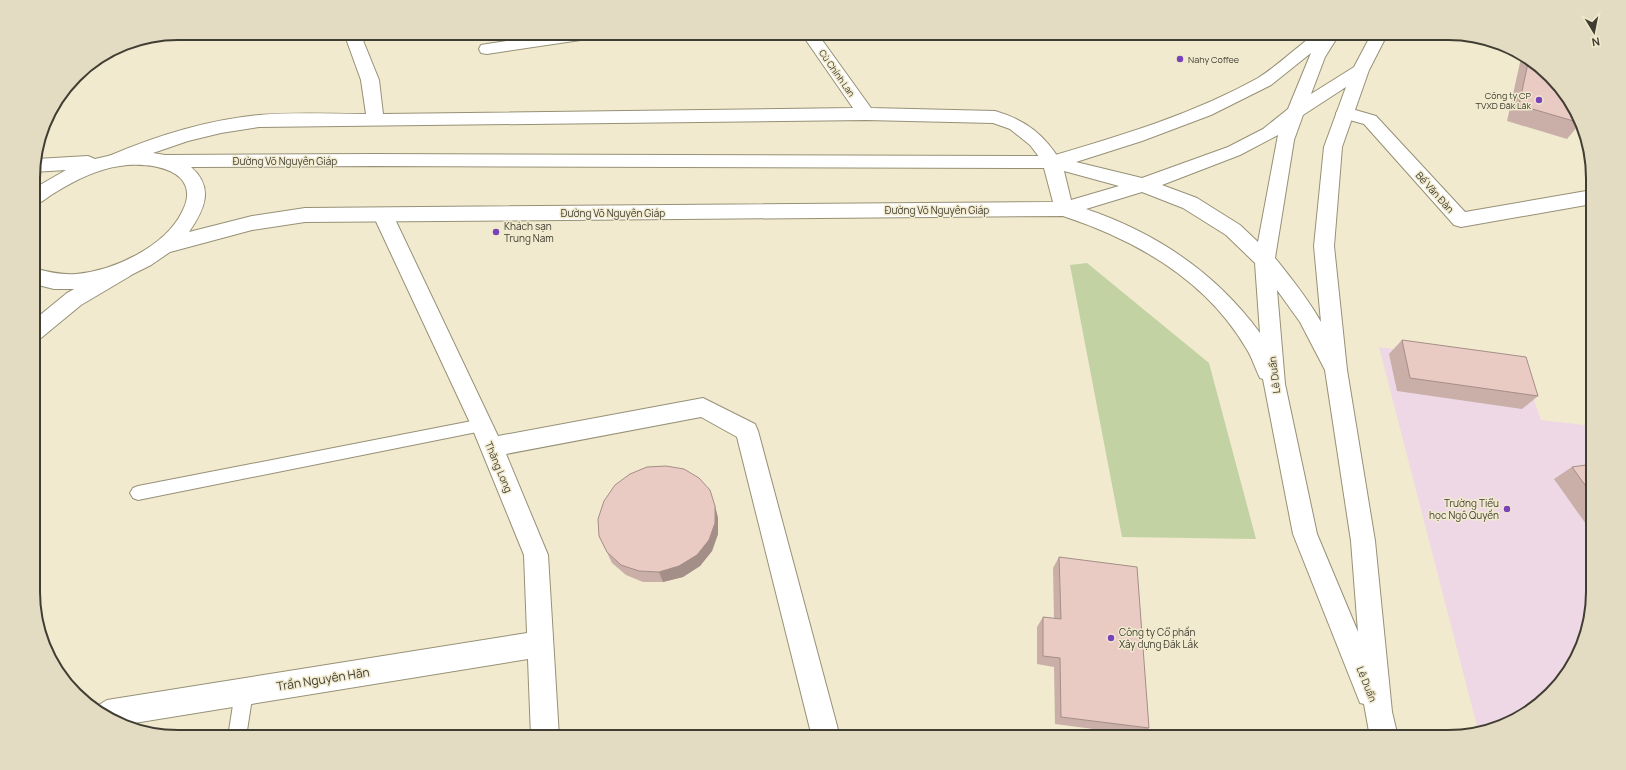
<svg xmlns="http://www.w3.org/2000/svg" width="1626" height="770" font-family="Manrope,sans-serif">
<rect width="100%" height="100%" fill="#f1eace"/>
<polygon fill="#eed8e5" points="1379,347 1523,368 1541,420 1593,426 1593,592 1582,648 1557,687 1529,712 1478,730"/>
<polygon fill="#c2d2a3" points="1087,263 1209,363 1256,539 1122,537 1070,265"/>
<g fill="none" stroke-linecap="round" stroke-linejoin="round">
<defs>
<g id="lane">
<polygon points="482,419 487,421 489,425 487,429 482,431 138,500 133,498 130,493 133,488 138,486"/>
<polygon points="244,683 250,686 253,692 246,737 228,737 235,692 238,686"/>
</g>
<g id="street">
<path d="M344,33h16l19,47 4,34 470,-6 -52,-75h16l54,75 124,3c31,9 50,24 66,51l-3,4 -6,2 -6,-2 -16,-21 -20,-16 -17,-6 -127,-3 -607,7 -38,6 -33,8 -73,25 -6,-2 -3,-4 3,-4c47,-20 98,-36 150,-41 35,-3 71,-1 107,-1l-5,-34z"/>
<polygon points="560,33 602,33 600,37 594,38 487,54 481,53 479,49 481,45 487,44"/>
<polygon points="1345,107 1376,116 1465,212 1592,190 1592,204 1461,227 1454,225 1364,124 1339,117 1336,113 1339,109"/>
<polygon points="383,208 390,210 393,215 498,436 703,398 755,424 758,431 840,737 812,737 737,437 701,417 506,454 548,555 559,737 531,737 528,659 122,725 97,706 107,700 527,633 524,555 471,425 373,215 376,210"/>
</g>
<polygon id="secondary" points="123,263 130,266 133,271 130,276 81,305 41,338 34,340 34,320 67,293 116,266"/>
<path id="primary" d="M1316,33h24l-15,24 -14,37 43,-27 18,-34h16l-19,37 -27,77 -8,99 13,124 28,171 17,171 6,25h-28l-6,-33 -4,-1 -67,-169 -30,-155 -3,-1c-5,-10 -8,-21 -14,-30 -40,-68 -110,-108 -183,-132l-758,6 -53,8 -82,22 -19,13 -22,11 -30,10 -23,3h-22l-20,-5v-16c14,4 27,7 42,6 37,-3 89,-27 106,-62 22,-42 -32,-51 -62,-46 -23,3 -44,14 -64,26 -8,4 -14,11 -23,14v-17l33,-19 -33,2 3,-13 52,-3 7,3 26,-6 20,-2 24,4 208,-1 679,2c71,-21 141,-42 206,-78 18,-11 40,-32 58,-45zM1311,53l-23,56 -25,20 -35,18 -86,31 -66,-16 66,-21 69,-26 60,-30zM1346,87l-22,60 -10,99 7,76c-13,-23 -29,-43 -46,-64l19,-118 9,-25zM1278,135l-20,107 -18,-17 -43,-27 -35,-13 78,-30zM373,166l671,2 9,34 -748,6 -53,8 -63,16c15,-22 26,-44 2,-65zM1064,171l55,15 -48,14zM1142,192l41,16 43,27 29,28 5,70c-44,-60 -103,-100 -174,-124zM1277,290l23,32 25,48 26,171 7,91 -41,-98 -32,-150z"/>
</defs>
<use href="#lane" stroke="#969076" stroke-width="2"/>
<use href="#street" stroke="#969076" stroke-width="2"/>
<use href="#secondary" stroke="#969076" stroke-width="2"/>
<use href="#primary" stroke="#969076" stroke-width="2"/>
<use href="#lane" fill="#fff" fill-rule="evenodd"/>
<use href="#street" fill="#fff" fill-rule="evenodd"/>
<use href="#secondary" fill="#fff" fill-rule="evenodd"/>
<use href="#primary" fill="#fff" fill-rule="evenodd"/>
</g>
<g fill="#c9afa8">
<polygon points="1521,58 1563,90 1578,126 1567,139 1507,121"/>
<polygon points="1402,340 1538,396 1522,409 1397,391 1389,354"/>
<polygon points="1593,464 1593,522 1586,524 1554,479 1572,467"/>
<polygon points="715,506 718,518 718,534 712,551 700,566 683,577 663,582 643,582 626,575 612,563 599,536"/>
<polygon points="1059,557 1149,728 1140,735 1055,724 1054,667 1037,664 1037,627 1043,617 1054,619 1053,568"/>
</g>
<polygon fill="#a48e88" points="715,506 718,518 718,534 712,551 700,566 683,577 663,582 659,572"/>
<g fill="#eacbc3" stroke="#a48e88">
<polygon points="1528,63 1563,90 1577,122 1519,105"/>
<polygon points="1402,340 1526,357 1538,396 1410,378"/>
<polygon points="1593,464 1593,496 1572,467"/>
<polygon points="666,466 684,469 699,478 710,490 715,506 715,523 709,540 697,555 679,566 659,572 639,571 621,565 607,552 599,536 598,519 604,501 615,485 630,474 647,467"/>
<polygon points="1059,557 1137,567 1149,728 1061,717 1060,658 1043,656 1043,617 1061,619"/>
</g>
<g fill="#7842b9" stroke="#f1eace" stroke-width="1.5">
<circle cx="1180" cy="59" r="4"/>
<circle cx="1539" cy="100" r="4"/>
<circle cx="496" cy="232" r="4"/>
<circle cx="1507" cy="509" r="4"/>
<circle cx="1111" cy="638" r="4"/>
</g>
<g text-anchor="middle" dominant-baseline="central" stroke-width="3" stroke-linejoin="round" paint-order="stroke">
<g font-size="9" fill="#403d32" stroke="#f1eace" text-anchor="start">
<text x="1188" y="59">Nahy Coffee</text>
<text x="1531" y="95" text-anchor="end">Công ty CP<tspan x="1531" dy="10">TVXD Đăk Lăk</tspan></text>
</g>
<g font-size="9" fill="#403d32" stroke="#f1eace">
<text transform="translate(837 73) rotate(55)">Cù Chính Lan</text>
</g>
<g font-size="10" fill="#403d32" stroke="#f1eace">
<text x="285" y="161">Đường Võ Nguyên Giáp</text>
<text transform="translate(1435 192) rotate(48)">Bế Văn Đàn</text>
<text x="937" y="210">Đường Võ Nguyên Giáp</text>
<text x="613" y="213">Đường Võ Nguyên Giáp</text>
<text transform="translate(1274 375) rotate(-97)">Lê Duẩn</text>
<text transform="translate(499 467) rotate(67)">Thăng Long</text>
<text transform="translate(1367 684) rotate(68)">Lê Duẩn</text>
</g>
<g font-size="10" fill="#403d32" stroke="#f1eace" text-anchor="start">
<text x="504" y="226">Khách sạn<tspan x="504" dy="12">Trung Nam</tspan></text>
<text x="1499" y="503" text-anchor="end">Trường Tiểu<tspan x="1499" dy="12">học Ngô Quyền</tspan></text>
<text x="1119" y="632">Công ty Cổ phần<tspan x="1119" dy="12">Xây dựng Đăk Lắk</tspan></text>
</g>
<g font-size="12" fill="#403d32" stroke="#f1eace">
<text transform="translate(323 679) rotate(-9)">Trần Nguyên Hãn</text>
</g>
</g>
<path d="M0 0H1626V770H0ZM178 40H1448A138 138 0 0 1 1586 178V592A138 138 0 0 1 1448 730H178A138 138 0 0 1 40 592V178A138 138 0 0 1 178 40Z" fill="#e3dcc2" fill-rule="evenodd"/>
<path fill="none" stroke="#403d32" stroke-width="2" d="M178 40H1448A138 138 0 0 1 1586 178V592A138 138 0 0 1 1448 730H178A138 138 0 0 1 40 592V178A138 138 0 0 1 178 40Z"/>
<g transform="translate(1594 32) rotate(170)" stroke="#f1eace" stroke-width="3" paint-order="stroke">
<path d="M0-3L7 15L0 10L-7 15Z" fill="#403d32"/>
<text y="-6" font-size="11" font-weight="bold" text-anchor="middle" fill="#403d32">N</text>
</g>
</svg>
